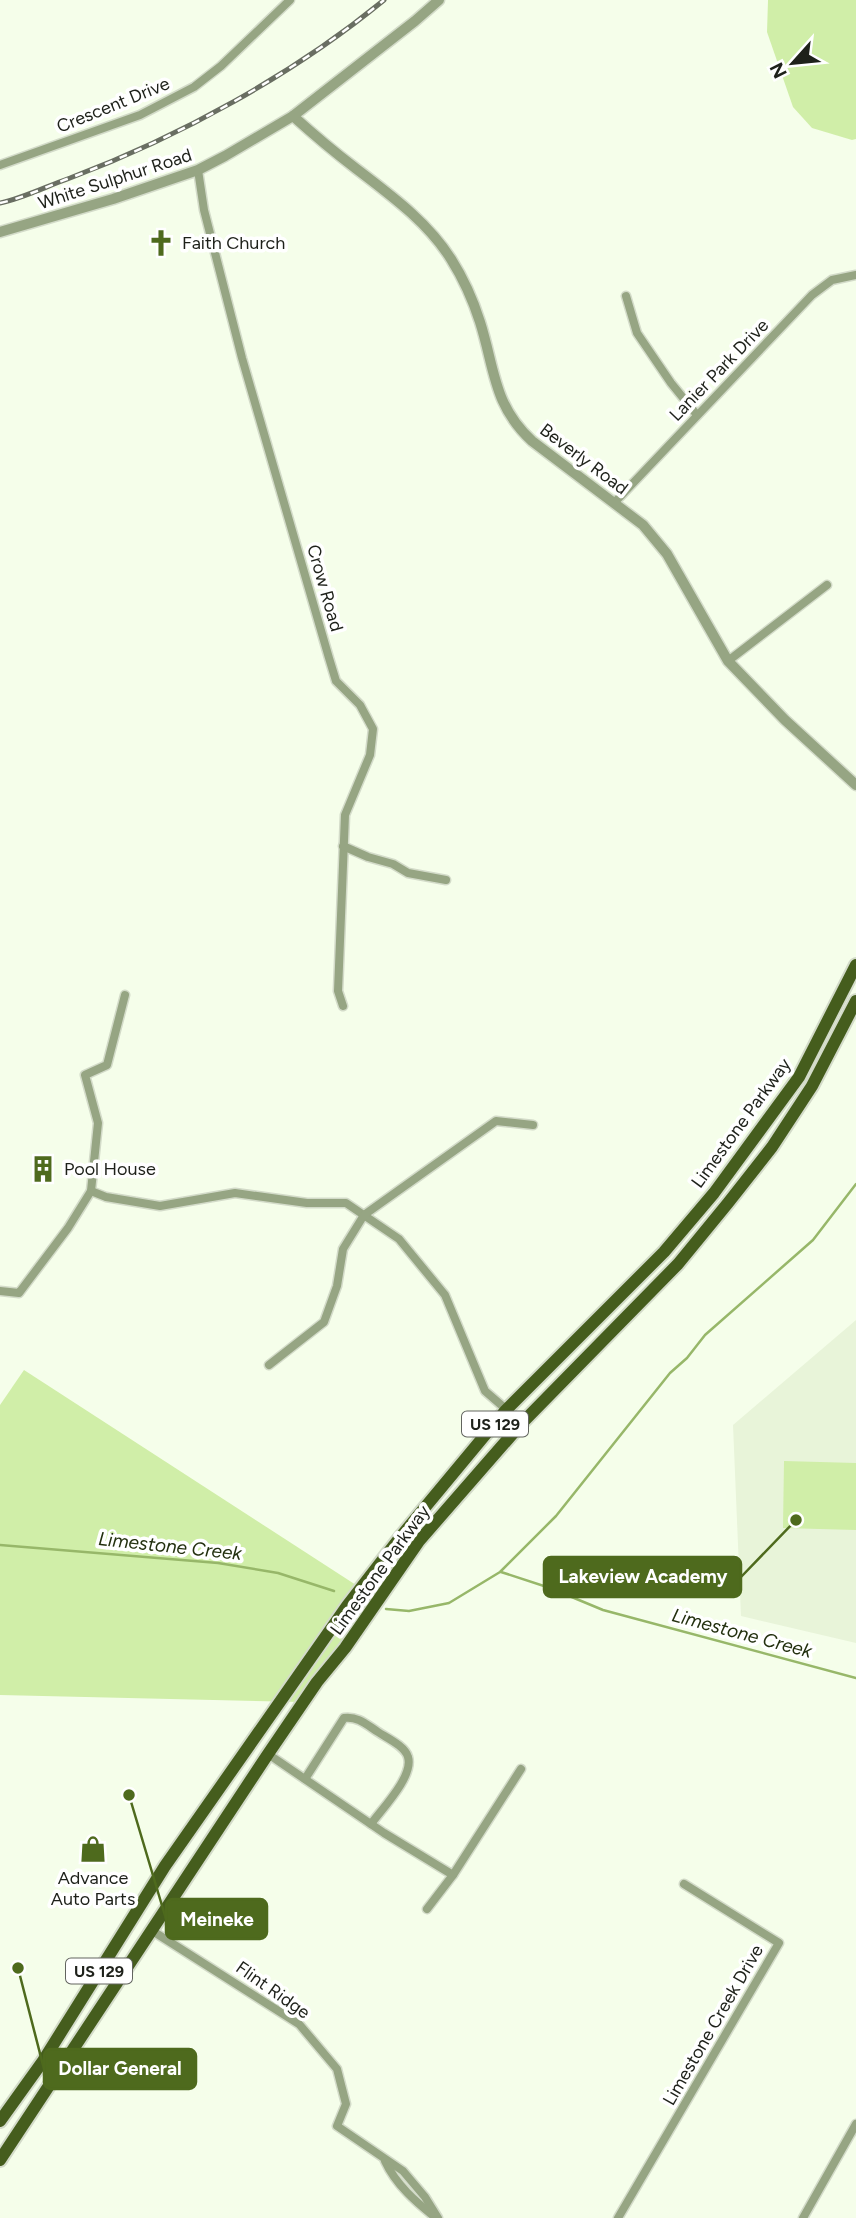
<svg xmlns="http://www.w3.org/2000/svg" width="856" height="2218" font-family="Figtree,sans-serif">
<rect width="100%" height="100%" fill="#f5feea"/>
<polygon fill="#e8f4d9" points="856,1320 856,1643 741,1616 733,1425"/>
<g fill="#d0eea8">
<polygon points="768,0 856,0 856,139 852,140 812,128 793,107 767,32"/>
<polygon points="24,1370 373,1596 301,1702 0,1695 0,1405"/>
<polygon points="784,1461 856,1463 856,1530 783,1528"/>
</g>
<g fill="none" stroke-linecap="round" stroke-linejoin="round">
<g stroke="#97b769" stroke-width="2.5">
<polyline points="0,1545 218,1563 278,1573 334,1591"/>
<polyline points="501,1572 550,1588 603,1610 856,1678"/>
<polyline points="386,1609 409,1611 449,1603 500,1572 556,1516 670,1373 687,1358 705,1335 813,1240 856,1184"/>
</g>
<defs>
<g id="minor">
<polyline points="0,165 140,115 194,87 221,66 290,0"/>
<polyline points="198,170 204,210 242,358 329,658 336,681 360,705 373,729 370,755 345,815 338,991 343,1006"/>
<polyline points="626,296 637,333 671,383 697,415"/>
<polyline points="615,502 812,295 832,280 856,275"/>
<polyline points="728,661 827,585"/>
<polyline points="343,846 368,857 393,864 408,873 446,880"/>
<polyline points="91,1191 106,1197 160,1206 235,1193 307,1203 346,1203 399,1239 445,1295 485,1391 522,1423"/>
<polyline points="0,1291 19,1293 68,1228 91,1191 98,1123 85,1075 107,1065 125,995"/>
<polyline points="269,1365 324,1322 337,1286 343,1249 364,1215 496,1121 533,1125"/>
<polyline points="268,1754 384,1833 453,1875"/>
<path d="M305,1779l39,-61c14,-2 23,7 34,14 9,6 27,14 30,25 6,19 -26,52 -37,67"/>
<polyline points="427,1909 453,1875 521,1769"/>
<polyline points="151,1930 299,2024 337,2069 346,2104 337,2126 403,2171 425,2197 438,2218"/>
<path d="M385,2161c11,24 31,41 51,57"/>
<polyline points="618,2218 779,1943 684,1884"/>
<polyline points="803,2218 856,2124"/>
</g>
<g id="tertiary">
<path d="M293,116c20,18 40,35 61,51 35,27 73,54 97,92 12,19 22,41 29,63 15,47 13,83 52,119l111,84 24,29 61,107 57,59 71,65"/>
<polyline points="0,232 113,199 198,170 225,156 293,116 415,21 439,0"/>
</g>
<g id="primary">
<polyline points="0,2121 43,2061 165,1866 347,1606 402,1535 505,1411 664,1252 714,1193 799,1077 856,965"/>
<polyline points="0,2160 268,1754 317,1682 345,1648 419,1541 522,1423 678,1264 728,1203 772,1147 812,1086 856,1001"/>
</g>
</defs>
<use href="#minor" stroke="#d3dbc9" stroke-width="11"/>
<use href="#tertiary" stroke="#d3dbc9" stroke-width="13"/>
<use href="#primary" stroke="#d3dbc9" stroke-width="16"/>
<use href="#minor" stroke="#96a583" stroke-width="8"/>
<use href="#tertiary" stroke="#96a583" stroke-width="10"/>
<use href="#primary" stroke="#455d1d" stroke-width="12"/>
<defs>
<path id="rail" d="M0,203c24,-5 47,-17 70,-25 109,-41 224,-104 314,-178"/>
</defs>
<use href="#rail" stroke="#696e62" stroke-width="5"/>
<use href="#rail" stroke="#fff" stroke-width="2.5" stroke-dasharray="8" stroke-linecap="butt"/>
</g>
<defs>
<symbol id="church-bare" viewBox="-9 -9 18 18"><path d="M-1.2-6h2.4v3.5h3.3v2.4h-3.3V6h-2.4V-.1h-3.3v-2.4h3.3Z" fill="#4e6a1d" stroke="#fff" stroke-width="2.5" paint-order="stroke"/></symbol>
<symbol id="building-bare" viewBox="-9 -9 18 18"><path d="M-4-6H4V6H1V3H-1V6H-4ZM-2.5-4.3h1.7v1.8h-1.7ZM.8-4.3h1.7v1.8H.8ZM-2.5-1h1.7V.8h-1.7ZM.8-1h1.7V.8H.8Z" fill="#4e6a1d" stroke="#fff" stroke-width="2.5" paint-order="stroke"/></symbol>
<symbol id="shop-bare" viewBox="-9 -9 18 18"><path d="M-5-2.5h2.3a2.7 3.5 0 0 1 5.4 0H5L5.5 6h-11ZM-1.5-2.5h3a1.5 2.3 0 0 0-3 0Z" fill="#4e6a1d" stroke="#fff" stroke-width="2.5" paint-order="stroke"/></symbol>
</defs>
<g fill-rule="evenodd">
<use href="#church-bare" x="142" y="224" width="38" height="38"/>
<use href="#building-bare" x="24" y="1150" width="38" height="38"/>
<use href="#shop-bare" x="74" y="1830" width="38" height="38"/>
</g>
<g text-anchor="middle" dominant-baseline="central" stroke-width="7" stroke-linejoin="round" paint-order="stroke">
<g fill="#fff" stroke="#62645f" stroke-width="2">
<rect x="462" y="1411.5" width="66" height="25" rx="5"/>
<rect x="66" y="1958.5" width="66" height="25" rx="5"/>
</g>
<g font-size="16" font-weight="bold" fill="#1e211a">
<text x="495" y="1424">US 129</text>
<text x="99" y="1971">US 129</text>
</g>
<g font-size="18" fill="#1e211a" stroke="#fff">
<text transform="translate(113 105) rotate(-22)">Crescent Drive</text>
<text transform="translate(115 179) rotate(-18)">White Sulphur Road</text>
<text transform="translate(719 370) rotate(-46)">Lanier Park Drive</text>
<text transform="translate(584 459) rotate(37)">Beverly Road</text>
<text transform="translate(325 588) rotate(74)">Crow Road</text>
<text transform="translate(741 1123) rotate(-54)">Limestone Parkway</text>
<text transform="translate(380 1570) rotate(-54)">Limestone Parkway</text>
<text transform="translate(273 1990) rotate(35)">Flint Ridge</text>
<text transform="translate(713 2025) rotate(-60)">Limestone Creek Drive</text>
</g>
<g font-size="18" fill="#1e211a" stroke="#fff" text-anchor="start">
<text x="182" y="243">Faith Church</text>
<text x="64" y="1169">Pool House</text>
<text x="93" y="1878" text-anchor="middle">Advance<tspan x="93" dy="21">Auto Parts</tspan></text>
</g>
<g font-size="19" font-style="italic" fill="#23300f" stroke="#fff">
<text transform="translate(170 1546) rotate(6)">Limestone Creek</text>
<text transform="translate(742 1633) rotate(15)">Limestone Creek</text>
</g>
</g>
<path fill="none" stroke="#4e6a1d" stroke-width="2.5" d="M796 1520L741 1577M129 1795L166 1919M18 1968L44 2069"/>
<g fill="#4e6a1d" stroke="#fff" stroke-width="2.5">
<circle cx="796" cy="1520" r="7"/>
<circle cx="129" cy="1795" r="7"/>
<circle cx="18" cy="1968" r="7"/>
</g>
<g fill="#4e6a1d" stroke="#4e6a1d" stroke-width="2.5">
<rect x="544" y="1557" width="197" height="40" rx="7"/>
<rect x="166" y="1899" width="101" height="40" rx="7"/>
<rect x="44" y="2049" width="152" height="40" rx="7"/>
</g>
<g font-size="19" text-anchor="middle" font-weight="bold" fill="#fff">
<text x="643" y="1583">Lakeview Academy</text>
<text x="217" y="1926">Meineke</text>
<text x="120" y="2075">Dollar General</text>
</g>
<g transform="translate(793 63) rotate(243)" stroke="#ffffff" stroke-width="5" paint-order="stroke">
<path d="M0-5L12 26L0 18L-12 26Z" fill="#1e211a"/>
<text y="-10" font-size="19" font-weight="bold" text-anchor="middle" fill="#1e211a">N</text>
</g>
</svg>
